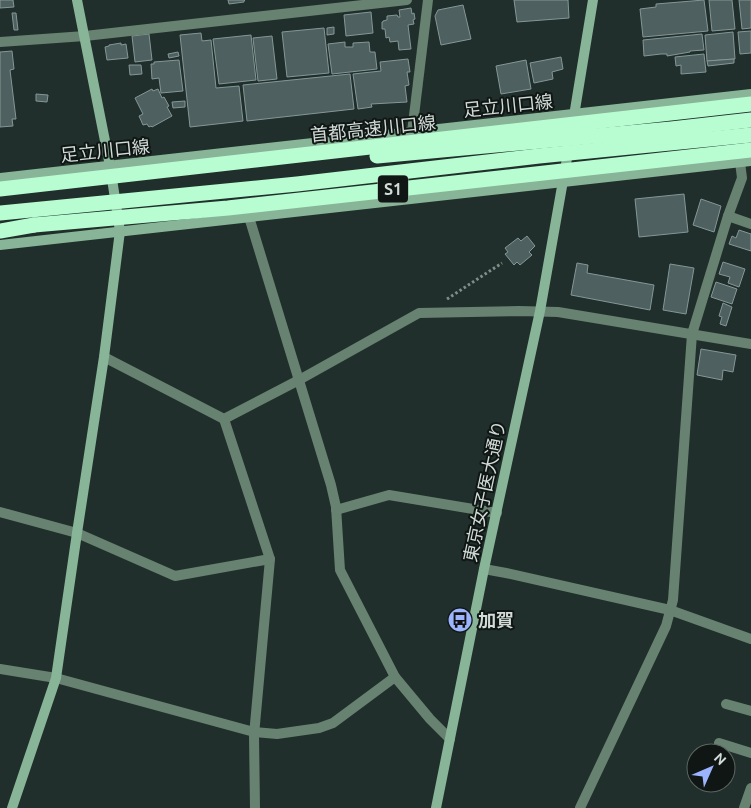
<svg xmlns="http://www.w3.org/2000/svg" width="751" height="808" font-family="Ubuntu,'Noto Sans JP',sans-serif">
<rect width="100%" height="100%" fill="#202f2b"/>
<g fill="#4e605f" stroke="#849796">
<polygon points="0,0 13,0 14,7 0,8"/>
<polygon points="228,0 245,0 244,1 244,2 229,4"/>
<polygon points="514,0 568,0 569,18 517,22"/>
<polygon points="704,0 708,31 643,37 640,9 656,7 656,4"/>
<polygon points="709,0 732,0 735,29 712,31"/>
<polygon points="739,0 751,0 751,28 742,29"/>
<polygon points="463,5 471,39 441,45 435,16 438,10"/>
<polygon points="411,8 412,14 414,13 415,19 413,20 414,24 408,25 411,49 399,50 398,41 390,42 389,37 386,38 385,29 382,29 382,22 383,22 383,21 387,20 387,16 397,15 398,17 400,17 399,10"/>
<polygon points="371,12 373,33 346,36 344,15"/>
<polygon points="12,13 16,13 18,30 14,30"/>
<polygon points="334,27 334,34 327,35 327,28"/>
<polygon points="324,28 329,73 287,77 282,32"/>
<polygon points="751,31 751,53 740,54 738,32"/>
<polygon points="733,32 735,59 707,61 705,35"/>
<polygon points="201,33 202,41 211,40 216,88 239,86 243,121 190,127 180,35"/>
<polygon points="149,34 152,60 135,62 132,36"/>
<polygon points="702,34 704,50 690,51 690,52 667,56 667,54 661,54 644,56 643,40"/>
<polygon points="251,35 256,80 219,84 213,39"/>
<polygon points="272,36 277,79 258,81 253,38"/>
<polygon points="345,42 345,47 353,47 353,43 369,42 370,52 375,52 377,69 332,74 328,44"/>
<polygon points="121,43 121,45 126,44 128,58 107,60 105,47 109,46 109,45"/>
<polygon points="12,51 14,69 10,70 16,119 12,119 13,126 0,127 0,52"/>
<polygon points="178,52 179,56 169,58 168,54"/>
<polygon points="704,54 706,72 681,74 681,65 676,66 675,57"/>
<polygon points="561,57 563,69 552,72 553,79 534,83 530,63"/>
<polygon points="408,59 410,72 407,72 409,85 405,86 407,102 371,104 372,107 358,109 353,74 381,71 380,62"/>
<polygon points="734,59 734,63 708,66 707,61"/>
<polygon points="179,60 183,91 161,93 159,78 152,79 151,64 154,64 154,62"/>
<polygon points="526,60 531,89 501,94 496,66"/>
<polygon points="129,65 141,65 142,74 130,75"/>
<polygon points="350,74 354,109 247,121 243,85"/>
<polygon points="152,89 153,91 158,89 162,98 164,97 169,106 167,107 172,116 152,127 151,126 149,127 147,124 143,125 139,116 143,114 135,98"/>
<polygon points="36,94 48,95 47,102 36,101"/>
<polygon points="185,101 185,107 173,108 172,102"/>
<polygon points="684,194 688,232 639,237 635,199"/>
<polygon points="701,199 721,206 714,232 693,225"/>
<polygon points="739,230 751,234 751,251 729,244 732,236 736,238"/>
<polygon points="527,236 535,246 529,252 532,255 520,265 517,262 514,265 505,254 508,252 505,248 518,238 521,241"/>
<polygon points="723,262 745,269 739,287 728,283 730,277 719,274"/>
<polygon points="577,263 588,265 587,273 654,285 650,310 571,295"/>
<polygon points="670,264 694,268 686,314 663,310"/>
<polygon points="716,282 737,289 732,304 711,297"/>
<polygon points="723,303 732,307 726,326 720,324 722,317 719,316"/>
<polygon points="701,349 736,355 733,372 723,370 722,380 697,375"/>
</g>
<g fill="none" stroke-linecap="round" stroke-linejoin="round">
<polyline stroke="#818d89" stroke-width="3" stroke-dasharray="2.5 2.5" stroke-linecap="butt" points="447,299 502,263"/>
<g stroke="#678271" stroke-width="10">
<polyline points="0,42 85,36 407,0"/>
<polyline points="412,132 428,0"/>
<polyline points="728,216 751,224"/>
<polyline points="249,217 331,485 336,507 340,570 395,677 430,719 450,739"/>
<polyline points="104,357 224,419 299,380 419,313 519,311 558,312 751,344"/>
<polyline points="224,419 270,559 254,735 255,808"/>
<polyline points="336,510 389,495 497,513"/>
<polyline points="0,512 77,533 175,576 270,559"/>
<polyline points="484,569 506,573 670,610 751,639"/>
<polyline points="0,669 56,678 254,732 277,734 319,728 333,723 395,677"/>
<polyline points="726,704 751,711"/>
<polyline points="719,743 751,753"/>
<polyline points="580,808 666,626 673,600 692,334 728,216 742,178 740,162"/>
<polyline points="744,808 751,788"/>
</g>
<g stroke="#88b498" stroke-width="10">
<polyline points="572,128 593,0"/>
<polyline points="0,178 751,94"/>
<polyline points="0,245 751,161"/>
<polyline points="12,808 56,678 77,533 104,357 120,231 110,166 77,0"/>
<polyline points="436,808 484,569 540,311 569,147"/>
</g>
<polyline stroke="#b7fdd1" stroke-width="15" points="0,231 34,225"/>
<g stroke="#b7fdd1" stroke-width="15">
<polyline points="377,156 671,129 751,120"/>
<polyline points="0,189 751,104"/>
<polyline points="0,213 297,184 539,156 751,135"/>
<polyline points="34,225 228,208 751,150"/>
</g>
</g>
<defs>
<symbol id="bus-disc" viewBox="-11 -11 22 22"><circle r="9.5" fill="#9cb4fd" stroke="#0f1614"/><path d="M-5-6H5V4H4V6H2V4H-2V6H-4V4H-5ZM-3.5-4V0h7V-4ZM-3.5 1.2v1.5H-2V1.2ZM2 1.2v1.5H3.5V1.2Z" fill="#111"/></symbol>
</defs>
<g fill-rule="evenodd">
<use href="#bus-disc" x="446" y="606" width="28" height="28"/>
</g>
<g text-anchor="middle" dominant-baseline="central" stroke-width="4" stroke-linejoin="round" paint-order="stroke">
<rect fill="#0f1614" stroke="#98a09d" stroke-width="1" x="378" y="175.5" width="30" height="27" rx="4"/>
<g font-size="16" font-weight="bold" fill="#d2dbd8">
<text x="393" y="189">S1</text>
</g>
<g font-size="18" fill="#d2dbd8" stroke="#0f1614">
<text transform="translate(508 105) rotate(-6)">足立川口線</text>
<text transform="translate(373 128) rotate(-6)">首都高速川口線</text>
<text transform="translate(105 150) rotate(-6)">足立川口線</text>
<text transform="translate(484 491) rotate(-78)">東京女子医大通り</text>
</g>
<g font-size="18" font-weight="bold" fill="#d2dbd8" stroke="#0f1614" text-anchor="start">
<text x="478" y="620">加賀</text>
</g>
</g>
<g transform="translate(711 768) rotate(45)"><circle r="24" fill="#0f1614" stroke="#5d6562"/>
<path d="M0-4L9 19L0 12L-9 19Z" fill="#9cb4fd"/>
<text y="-8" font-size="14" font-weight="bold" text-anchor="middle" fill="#d2dbd8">N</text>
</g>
</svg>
